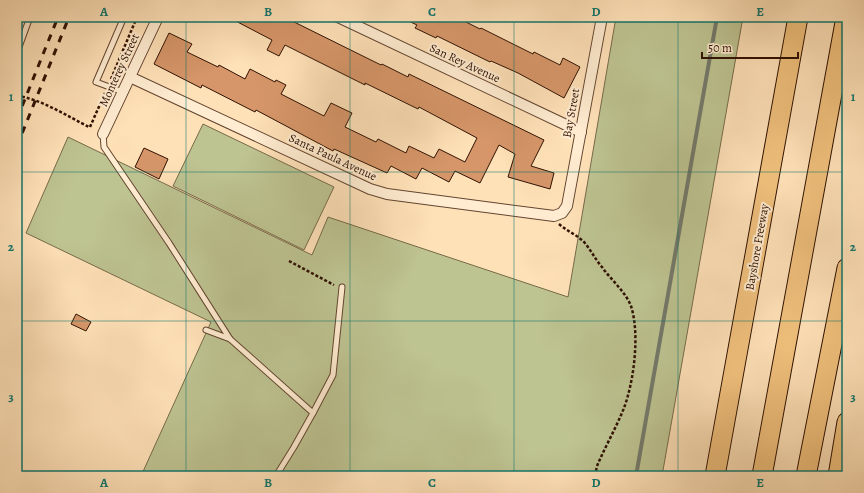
<svg xmlns="http://www.w3.org/2000/svg" width="864" height="493" font-family="Alegreya,serif">
<rect width="100%" height="100%" fill="#ffe1b8"/>
<filter id="stains"><feTurbulence type="fractalNoise" baseFrequency=".005" numOctaves="4"/><feColorMatrix values="0 0 0 0 .2 0 0 0 0 .09 0 0 0 0 .02 0 0 0 .5 -.17"/></filter>
<radialGradient id="worn" r=".72"><stop offset=".6" stop-color="#630" stop-opacity="0"/><stop offset="1" stop-color="#630" stop-opacity=".3"/></radialGradient>
<g fill="#bdc391" stroke="#766a4a">
<polygon points="616,17 743,17 662,476 141,476 211,322 26,233 68,137 312,255 328,217 568,297"/>
<polygon points="203,124 334,187 304,250 173,186"/>
</g>
<g fill="none" stroke-linecap="round" stroke-linejoin="round">
<polyline stroke="#73796a" stroke-width="4" points="636,476 717,17"/>
</g>
<g fill="#d69669" stroke="#2f1102">
<polygon points="228,17 284,17 381,65 382,64 408,77 409,74 544,140 531,166 554,173 550,189 508,177 515,154 499,145 480,183 455,171 449,182 422,168 416,179 391,166 387,173 334,149 333,151 256,110 255,112 202,85 201,88 154,64 169,33 192,44 187,52 218,67 219,65 245,79 250,69 275,82 276,80 286,85 281,94 324,116 331,103 352,113 345,127 376,142 378,139 406,153 409,146 434,158 439,149 465,162 477,138 419,107 418,109 365,83 365,85 285,45 279,56 267,50 272,40"/>
<polygon points="400,17 456,17 480,29 481,28 533,54 534,52 560,65 563,58 580,67 564,98 518,73 491,61 490,62 437,36 436,38 415,28 417,25"/>
<polygon points="144,148 168,159 159,179 135,167"/>
<polygon points="76,314 91,322 86,331 71,324"/>
</g>
<g fill="none" stroke-linecap="round" stroke-linejoin="round">
<defs>
<g id="lane">
<polyline points="19,47 30,17"/>
<polyline points="123,92 96,82 124,17"/>
<polyline points="103,134 104,147 169,243 230,339 206,330"/>
<polyline points="230,339 313,413 294,447 276,476"/>
<polyline points="313,413 333,375 342,287"/>
</g>
<g id="street">
<polyline points="338,17 581,132"/>
<polyline points="130,77 370,189 387,194 554,216 562,213 567,206 602,17"/>
<polyline points="103,134 158,17"/>
</g>
<g id="highway">
<polyline points="715,476 798,17"/>
<polyline points="762,476 846,17"/>
<polyline points="806,476 847,268"/>
<polyline points="838,476 847,422"/>
</g>
</defs>
<use href="#lane" stroke="#634530" stroke-width="7"/>
<use href="#street" stroke="#634530" stroke-width="12"/>
<use href="#highway" stroke="#2f1102" stroke-width="21"/>
<g stroke="#2f1102" stroke-width="2.5" stroke-dasharray="3 2" stroke-linecap="butt">
<polyline points="111,79 137,17"/>
<path d="M17,96c22,2 52,21 72,31"/>
<polyline points="90,127 105,93"/>
<path d="M559,224c8,7 18,11 25,18 7,8 11,17 18,25 9,13 23,24 29,39 9,28 3,75 -7,102 -8,20 -19,39 -27,58l-2,10"/>
<polyline points="289,261 334,285"/>
</g>
<use href="#lane" stroke="#ffecd1" stroke-width="5"/>
<use href="#street" stroke="#ffecd1" stroke-width="10"/>
<use href="#highway" stroke="#f0c07c" stroke-width="19"/>
<g stroke="#2f1102" stroke-width="3" stroke-dasharray="7 7" stroke-linecap="butt">
<polyline points="17,119 58,17"/>
<polyline points="17,146 69,17"/>
</g>
</g>
<path fill="none" stroke="#0f766e" stroke-width="1" stroke-opacity="0.55" d="M186,17v459M350,17v459M514,17v459M678,17v459M17,172h830M17,321h830"/>
<g text-anchor="middle" dominant-baseline="central" stroke-width="4" stroke-linejoin="round" paint-order="stroke">
<g font-size="12" fill="#2f1102" stroke="#ffecd1">
<text transform="translate(465 63) rotate(25)">San Rey Avenue</text>
<text transform="translate(119 70) rotate(-65)">Monterey Street</text>
<text transform="translate(571 113) rotate(-80)">Bay Street</text>
<text transform="translate(333 157) rotate(25)">Santa Paula Avenue</text>
<text transform="translate(757 247) rotate(-80)">Bayshore Freeway</text>
</g>
</g>
<rect width="864" height="493" fill="none" stroke="#ffe1b8" stroke-width="44"/>
<path d="M702 52v6h96v-6" fill="none" stroke="#2f1102" stroke-width="2"/>
<text x="708" y="52" font-size="12" fill="#2f1102" stroke="#ffecd1" stroke-width="3" paint-order="stroke">50 m</text>
<rect x="22" y="22" width="820" height="449" fill="none" stroke="#0f766e" stroke-width="1.5"/>
<g font-size="13" text-anchor="middle" font-weight="bold" fill="#0f766e">
<text x="104" y="16">A</text>
<text x="268" y="16">B</text>
<text x="432" y="16">C</text>
<text x="596" y="16">D</text>
<text x="760" y="16">E</text>
<text x="11" y="101">1</text>
<text x="853" y="101">1</text>
<text x="11" y="251">2</text>
<text x="853" y="251">2</text>
<text x="11" y="401">3</text>
<text x="853" y="401">3</text>
<text x="104" y="487">A</text>
<text x="268" y="487">B</text>
<text x="432" y="487">C</text>
<text x="596" y="487">D</text>
<text x="760" y="487">E</text>
</g>
<rect width="100%" height="100%" filter="url(#stains)"/>
<rect width="100%" height="100%" fill="url(#worn)"/>
</svg>
